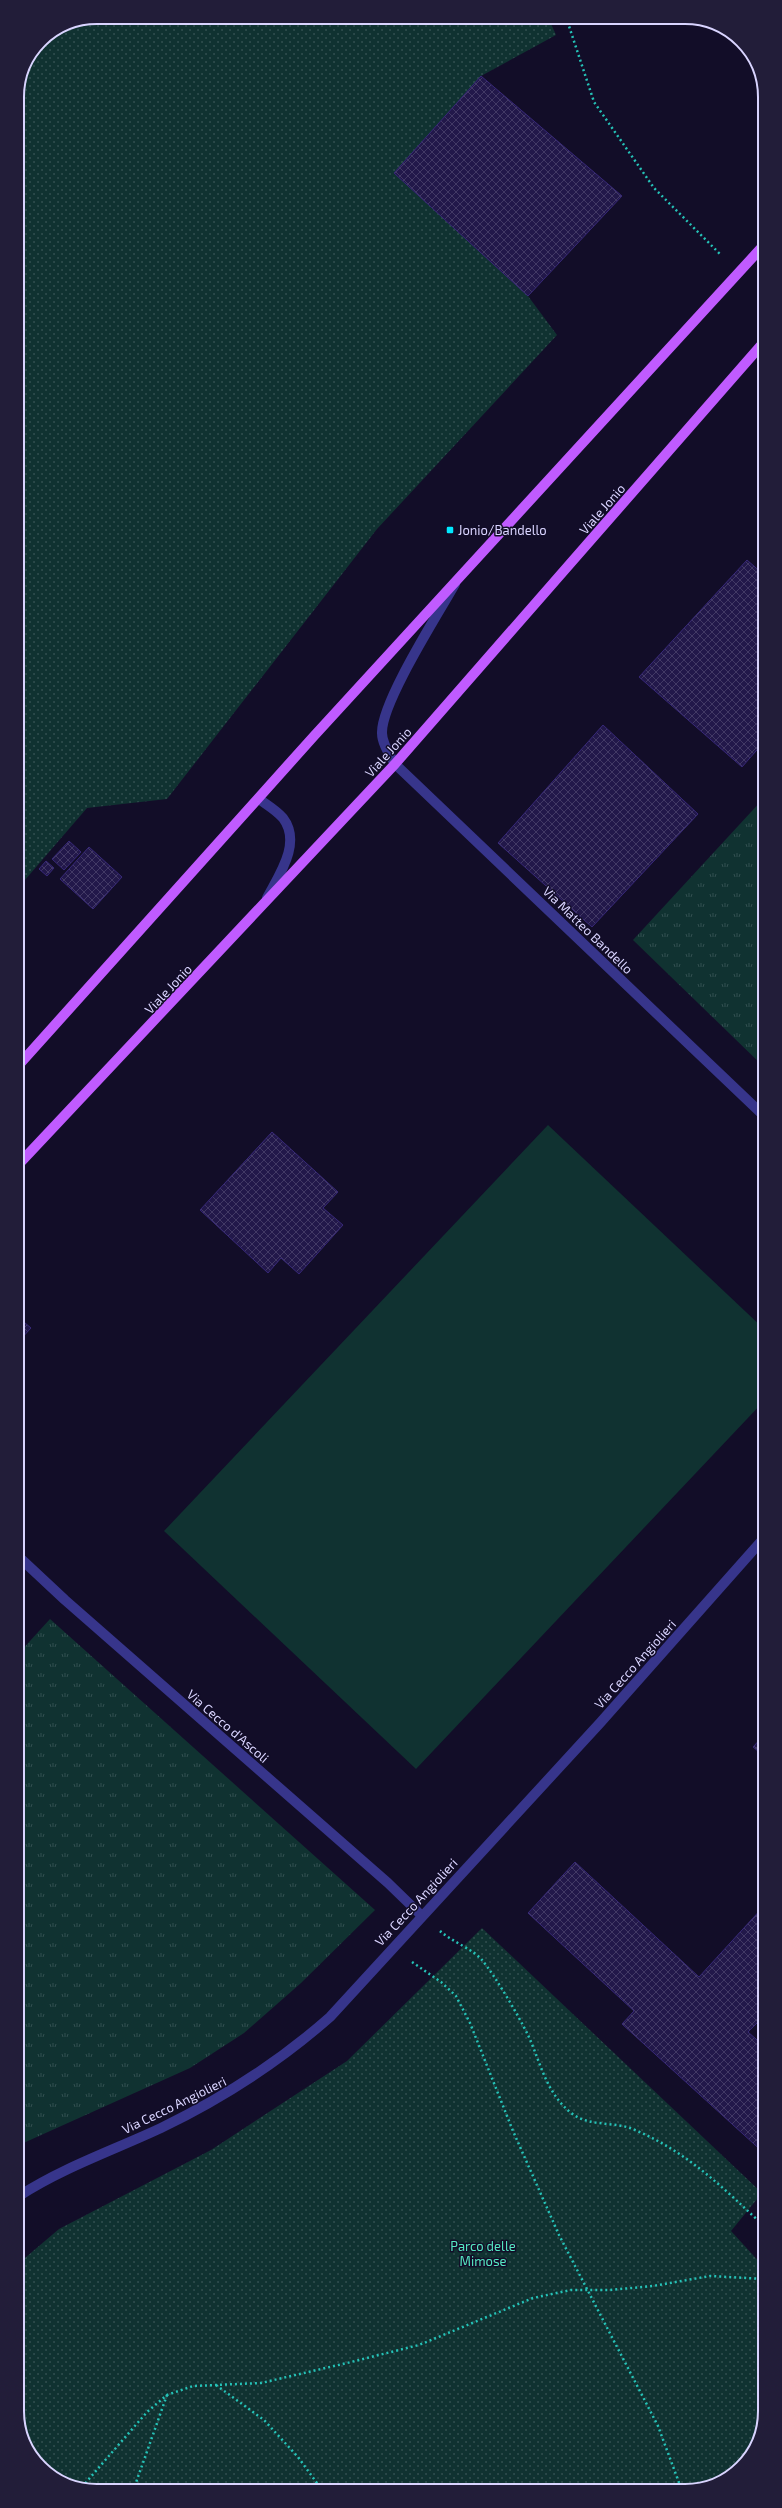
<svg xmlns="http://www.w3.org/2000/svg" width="782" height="2508" font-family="'Exo 2',sans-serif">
<defs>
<pattern id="grass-tufts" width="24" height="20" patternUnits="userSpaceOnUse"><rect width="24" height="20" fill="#103231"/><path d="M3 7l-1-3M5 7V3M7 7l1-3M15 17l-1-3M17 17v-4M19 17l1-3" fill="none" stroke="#324f50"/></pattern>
<pattern id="park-dots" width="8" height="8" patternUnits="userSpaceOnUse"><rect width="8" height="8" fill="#103231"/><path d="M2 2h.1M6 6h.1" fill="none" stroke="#324f50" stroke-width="1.8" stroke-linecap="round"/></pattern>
<pattern id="building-cross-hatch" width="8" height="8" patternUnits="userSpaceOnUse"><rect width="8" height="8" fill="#22184a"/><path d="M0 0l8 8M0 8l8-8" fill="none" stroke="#423965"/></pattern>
</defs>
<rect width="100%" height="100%" fill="#120d28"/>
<g fill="url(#grass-tufts)">
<polygon points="763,799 763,1066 633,940"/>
<polygon points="50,1619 375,1910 301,1983 244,2033 190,2068 19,2145 19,1653"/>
</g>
<g fill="url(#park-dots)">
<polygon points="97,17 548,17 556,35 481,76 394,173 528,296 557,335 377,529 167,799 87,808 18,888 17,97 23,66 41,40 67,23"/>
<polygon points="482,1928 762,2193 731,2231 765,2268 765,2411 748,2460 705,2488 92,2491 45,2471 20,2431 19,2263 59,2229 211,2150 347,2061"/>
</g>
<polygon fill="#103231" points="548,1125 764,1329 764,1401 416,1769 164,1531"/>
<g fill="url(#building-cross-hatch)" stroke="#372878">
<polygon points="481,76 622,196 528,296 394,173"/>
<polygon points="747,560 763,574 763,743 742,767 639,677"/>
<polygon points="603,725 698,814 592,927 498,843"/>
<polygon points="69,841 81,852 64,870 52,859"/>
<polygon points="89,847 122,877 93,909 60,879"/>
<polygon points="46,861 54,868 47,876 39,869"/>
<polygon points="272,1132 338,1192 323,1208 343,1225 299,1274 281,1258 268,1273 200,1210"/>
<polygon points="18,1317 31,1328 18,1342"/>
<polygon points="764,1735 764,1756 753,1747"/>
<polygon points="575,1862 699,1977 764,1906 765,2015 748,2032 765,2047 765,2154 622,2024 634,2011 528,1913"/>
</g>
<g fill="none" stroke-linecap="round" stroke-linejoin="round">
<g stroke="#25c2b7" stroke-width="2.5" stroke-dasharray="2 3" stroke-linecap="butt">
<polyline points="566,17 594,102 654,188 721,255"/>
<path d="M440,1931c11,10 34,19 42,29 14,17 36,55 46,75 13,28 18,60 46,80 18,12 42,6 61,15 54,23 88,58 130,97"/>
<polyline points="412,1962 441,1982 456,1996 470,2023 513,2131 559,2235 658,2426 681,2488"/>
<polyline points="216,2385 264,2420 298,2457 322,2490"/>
<polyline points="82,2487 147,2412 167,2395 193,2386 261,2383 347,2363 419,2345 533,2298 571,2290 610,2290 653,2286 710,2276 765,2279"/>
<polyline points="133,2491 167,2395"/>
</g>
<g stroke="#37358b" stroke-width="10">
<path d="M259,799c8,6 17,11 24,19 19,25 -4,57 -16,80"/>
<polyline points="19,1557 65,1600 388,1883 421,1915"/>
<path d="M19,2196c45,-29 95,-46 142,-68 62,-30 117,-65 169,-111l270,-294 164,-185"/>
</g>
<path stroke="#37358b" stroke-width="10" d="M455,584c-17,30 -74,119 -73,149 0,11 8,22 13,31l369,352"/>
<g stroke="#c05bff" stroke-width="10">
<polyline points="18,1066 314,736 763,246"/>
<polyline points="18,1165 395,764 763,343"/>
</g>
</g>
<rect fill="#00e8ff" stroke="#120d28" stroke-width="1.5" x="446" y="526" width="8" height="8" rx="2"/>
<g text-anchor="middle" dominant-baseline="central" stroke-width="3" stroke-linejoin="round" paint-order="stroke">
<g font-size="13" fill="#d9d4ff" stroke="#120d28">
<text transform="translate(602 509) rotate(-49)">Viale Jonio</text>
<text transform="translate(388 752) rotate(-48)">Viale Jonio</text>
<text transform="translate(588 930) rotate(44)">Via Matteo Bandello</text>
<text transform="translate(168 989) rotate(-47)">Viale Jonio</text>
<text transform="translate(635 1664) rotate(-48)">Via Cecco Angiolieri</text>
<text transform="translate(228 1726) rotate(41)">Via Cecco d'Ascoli</text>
<text transform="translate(416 1902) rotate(-47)">Via Cecco Angiolieri</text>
<text transform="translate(174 2105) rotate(-26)">Via Cecco Angiolieri</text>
</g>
<g font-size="13" fill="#d9d4ff" stroke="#120d28" text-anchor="start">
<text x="458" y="530">Jonio/Bandello</text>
</g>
<g font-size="13" fill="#56e9c3" stroke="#120d28">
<text x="483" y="2246">Parco delle<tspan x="483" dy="15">Mimose</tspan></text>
</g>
</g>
<path d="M0 0H782V2508H0ZM97 24H685A73 73 0 0 1 758 97V2411A73 73 0 0 1 685 2484H97A73 73 0 0 1 24 2411V97A73 73 0 0 1 97 24Z" fill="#221d39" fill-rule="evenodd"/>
<path fill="none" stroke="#d9d4ff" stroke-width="2" d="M97 24H685A73 73 0 0 1 758 97V2411A73 73 0 0 1 685 2484H97A73 73 0 0 1 24 2411V97A73 73 0 0 1 97 24Z"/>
</svg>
